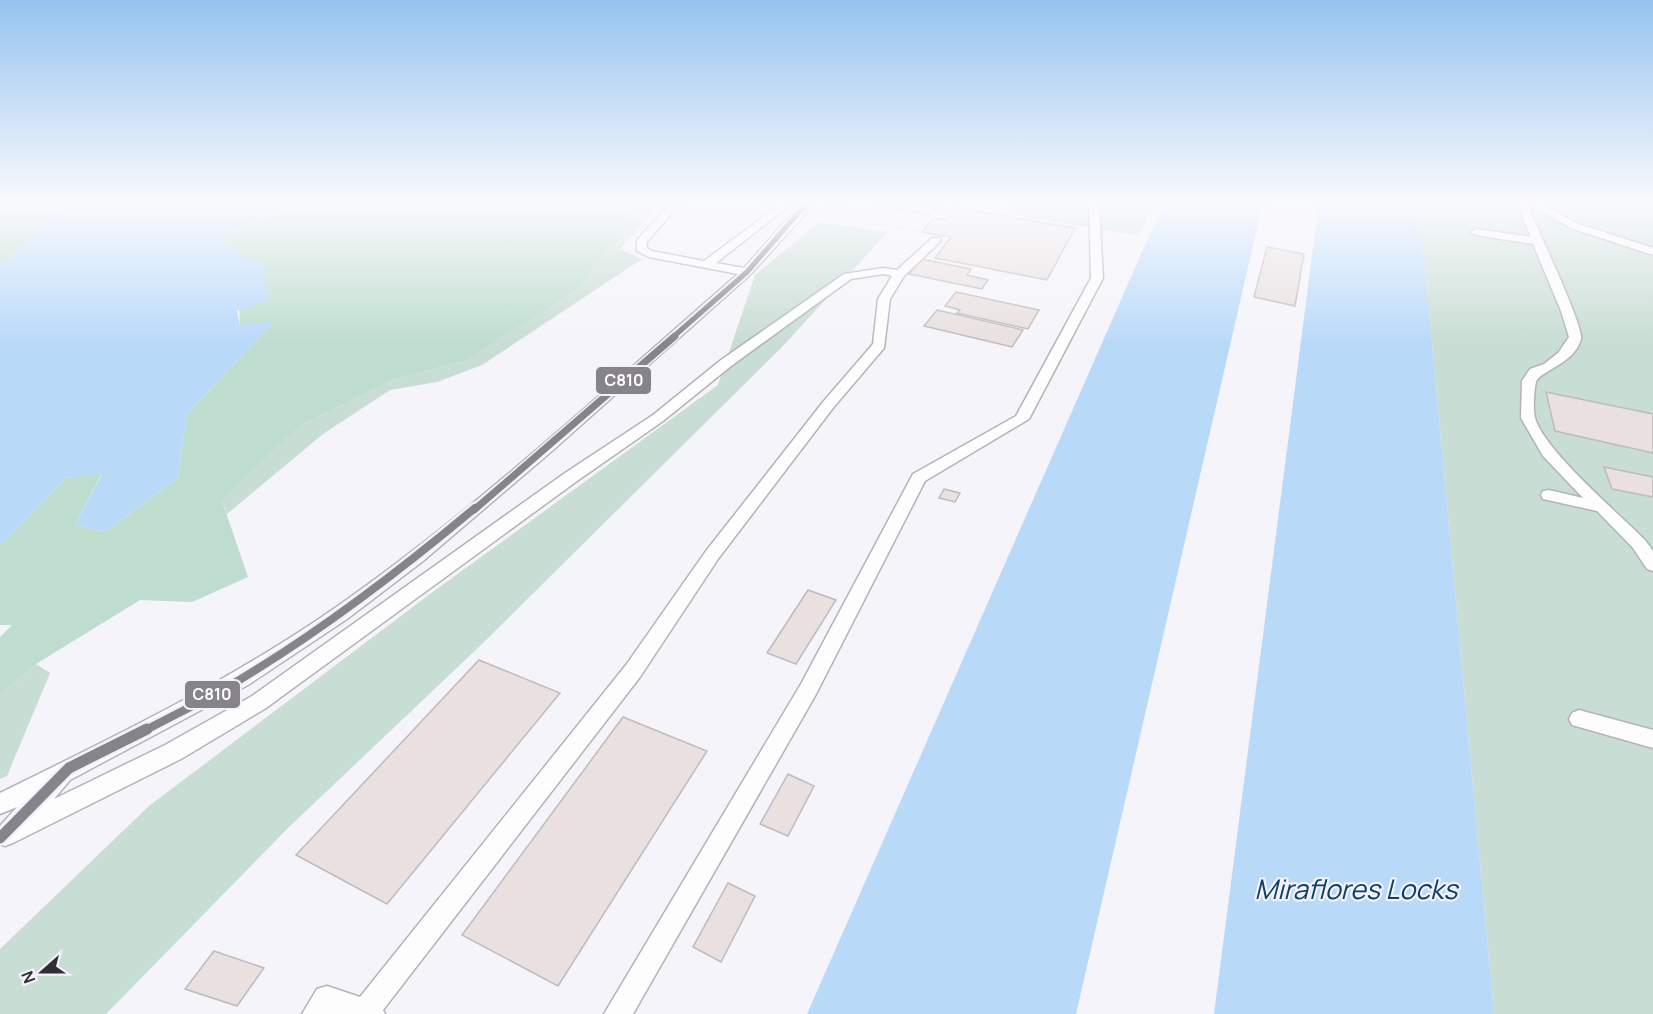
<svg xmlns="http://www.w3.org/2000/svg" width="1653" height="1014" font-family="Manrope,sans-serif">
<rect width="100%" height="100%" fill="#f4f4fa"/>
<g fill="#c8ddd3">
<polygon points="643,202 662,202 620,249 642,259 482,365 437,382 390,390 323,434 227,514 222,501 300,426 393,380 467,360 579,289 630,216"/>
<polygon points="1008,202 1156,202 1139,236 1018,216"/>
<polygon points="1419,202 1653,202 1653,1014 1494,1014"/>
<polygon points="819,222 888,232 781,348 482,644 288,828 106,1014 0,1014 0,949 149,806 430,594 718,385 755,275"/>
<polygon points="36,664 50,673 7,776 0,779 0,694"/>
</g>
<g fill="#beddce">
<polygon points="6,202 59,202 55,216 0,265 0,206"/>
<polygon points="307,202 643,202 630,216 579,289 467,360 393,380 300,426 222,501 248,577 192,602 140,600 36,664 0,694 0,637 12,625 0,625 0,546 66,478 102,473 75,525 105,532 178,478 187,414 273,323 240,325 236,253 221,237 264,218 300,210 310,203"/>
</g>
<g fill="#b9d9f9">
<polygon points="59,202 310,203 300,210 264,218 221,237 236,253 264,263 269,300 237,311 240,325 274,322 187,414 178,478 105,532 75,525 102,474 66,478 0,546 0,265 55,216"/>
<polygon points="1164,202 1263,202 1076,1014 807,1014"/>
<polygon points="1319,202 1419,202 1494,1014 1214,1014"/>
</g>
<g fill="#e9e0df" stroke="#bebbbc" stroke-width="1.5">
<polygon points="863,202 943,202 930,215"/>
<polygon points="957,208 1075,228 1047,280 935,258 951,237 922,232 934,218 947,220"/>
<polygon points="1267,247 1304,254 1295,306 1254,297"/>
<polygon points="921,259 971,269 967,275 988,280 982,289 909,274"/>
<polygon points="956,292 1039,310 1028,329 957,313 960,310 945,306"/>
<polygon points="937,310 1023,330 1012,347 924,326"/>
<polygon points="1546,392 1653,414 1653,453 1555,431"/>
<polygon points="1604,467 1653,477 1653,497 1612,489"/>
<polygon points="944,489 960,493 955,502 939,498"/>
<polygon points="808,590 836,600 796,664 767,653"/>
<polygon points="479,660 560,693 387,904 296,855"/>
<polygon points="623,717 707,751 558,986 462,935"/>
<polygon points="788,774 814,786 788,836 760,824"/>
<polygon points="728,883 755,896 721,962 693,947"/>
<polygon points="214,951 264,968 237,1006 185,989"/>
</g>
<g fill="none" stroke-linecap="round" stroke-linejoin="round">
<defs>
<g id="lane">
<path d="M672,202h10l-36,41 1,5 5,3 52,10 79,-59h11l-78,61 28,5 52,-59 9,-7h11l-65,72 -199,177 -129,110 -76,58 -99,66 -178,95 -16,19 111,-54 87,-49 313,-223 88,-58 68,-55 123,-86 39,-6 14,2 35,-32h8v4l-36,34 -14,23 -6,49 -51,60 -115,151 -78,118 -257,333 2,4h-83l15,-25 10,-3 33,11 266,-332 80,-114 117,-149 50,-58 5,-45 14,-23 -9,-2 -32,5 -120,87 -68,55 -86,60 -311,227 -85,51 -168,84 -8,3 -5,-2v-18l17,-19 -17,7v-21c114,-56 230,-112 335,-185 143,-100 272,-220 403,-334l-89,-17 -12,-6v-11z"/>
<polygon points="1089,202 1099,202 1103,278 1029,419 925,481 815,696 633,1014 604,1014 801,684 913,474 1016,416 1091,278"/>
<path d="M1516,202h21l42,22 74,24v7l-82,-27 -44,-24c8,20 57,122 54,135 -6,25 -42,32 -45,43 -2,8 -3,28 -1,36 9,32 84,96 110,122l8,11v20l-6,-2 -14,-21 -36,-37 -54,-12 -2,-4 2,-4 6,-1 34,8 -40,-42 -22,-38 1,-37 8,-12 14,-5 14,-11 11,-16 -8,-26 -28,-67 -57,-9 -5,-3 5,-3 55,8z"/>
<polygon points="1579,710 1653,730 1653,748 1572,725 1569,719 1572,713"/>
</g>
</defs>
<use href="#lane" stroke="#b3b3b8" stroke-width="3"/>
<g stroke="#e1e0e3" stroke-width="2" stroke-dasharray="3 3" stroke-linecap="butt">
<polyline points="828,206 927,223"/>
<polyline points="825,215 918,231"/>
</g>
<use href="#lane" fill="#fdfdfe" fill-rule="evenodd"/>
<defs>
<polyline id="bus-1-far3" points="673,337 747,272 800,211 811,202"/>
<polyline id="bus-1-far2" points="474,510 675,336"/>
<path id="bus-1-far1" d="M144,731c32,-17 66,-33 97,-52 83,-50 160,-109 234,-171"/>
<polyline id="bus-1" points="0,838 69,768 147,729"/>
</defs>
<use href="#bus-1-far3" stroke="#f2f1fd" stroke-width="8"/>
<use href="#bus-1-far2" stroke="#f2f1fd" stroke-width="10"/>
<use href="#bus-1-far1" stroke="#f2f1fd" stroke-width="13"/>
<use href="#bus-1" stroke="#f2f1fd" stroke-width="16"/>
<use href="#bus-1-far3" stroke="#87838a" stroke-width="5"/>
<use href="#bus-1-far2" stroke="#87838a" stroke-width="7"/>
<use href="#bus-1-far1" stroke="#87838a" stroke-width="8"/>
<use href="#bus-1" stroke="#87838a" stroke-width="11"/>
</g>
<linearGradient id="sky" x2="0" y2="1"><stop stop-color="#95c3ef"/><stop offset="0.59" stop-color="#fafafd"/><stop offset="1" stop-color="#fafafd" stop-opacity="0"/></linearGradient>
<rect width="1653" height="344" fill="url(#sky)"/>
<g text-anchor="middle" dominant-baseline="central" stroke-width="4.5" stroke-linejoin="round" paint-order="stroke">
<g font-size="27" font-style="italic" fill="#0d4068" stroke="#f2f1fd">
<text x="1356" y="888">Miraflores Locks</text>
</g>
</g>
<g stroke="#f2f1fd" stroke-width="2">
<rect x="595" y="366" width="57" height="29" rx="6" fill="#87838a"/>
<rect x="184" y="680" width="57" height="29" rx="6" fill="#87838a"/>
</g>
<g font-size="16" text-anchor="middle" font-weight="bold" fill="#fff">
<text x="624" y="386">C810</text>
<text x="212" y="700">C810</text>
</g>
<g transform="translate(42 972) rotate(249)" stroke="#f2f1fd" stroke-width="4.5" paint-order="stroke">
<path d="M0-4.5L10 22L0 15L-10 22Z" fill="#2f2e34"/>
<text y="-9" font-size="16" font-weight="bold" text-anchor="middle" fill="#2f2e34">N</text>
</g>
</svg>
